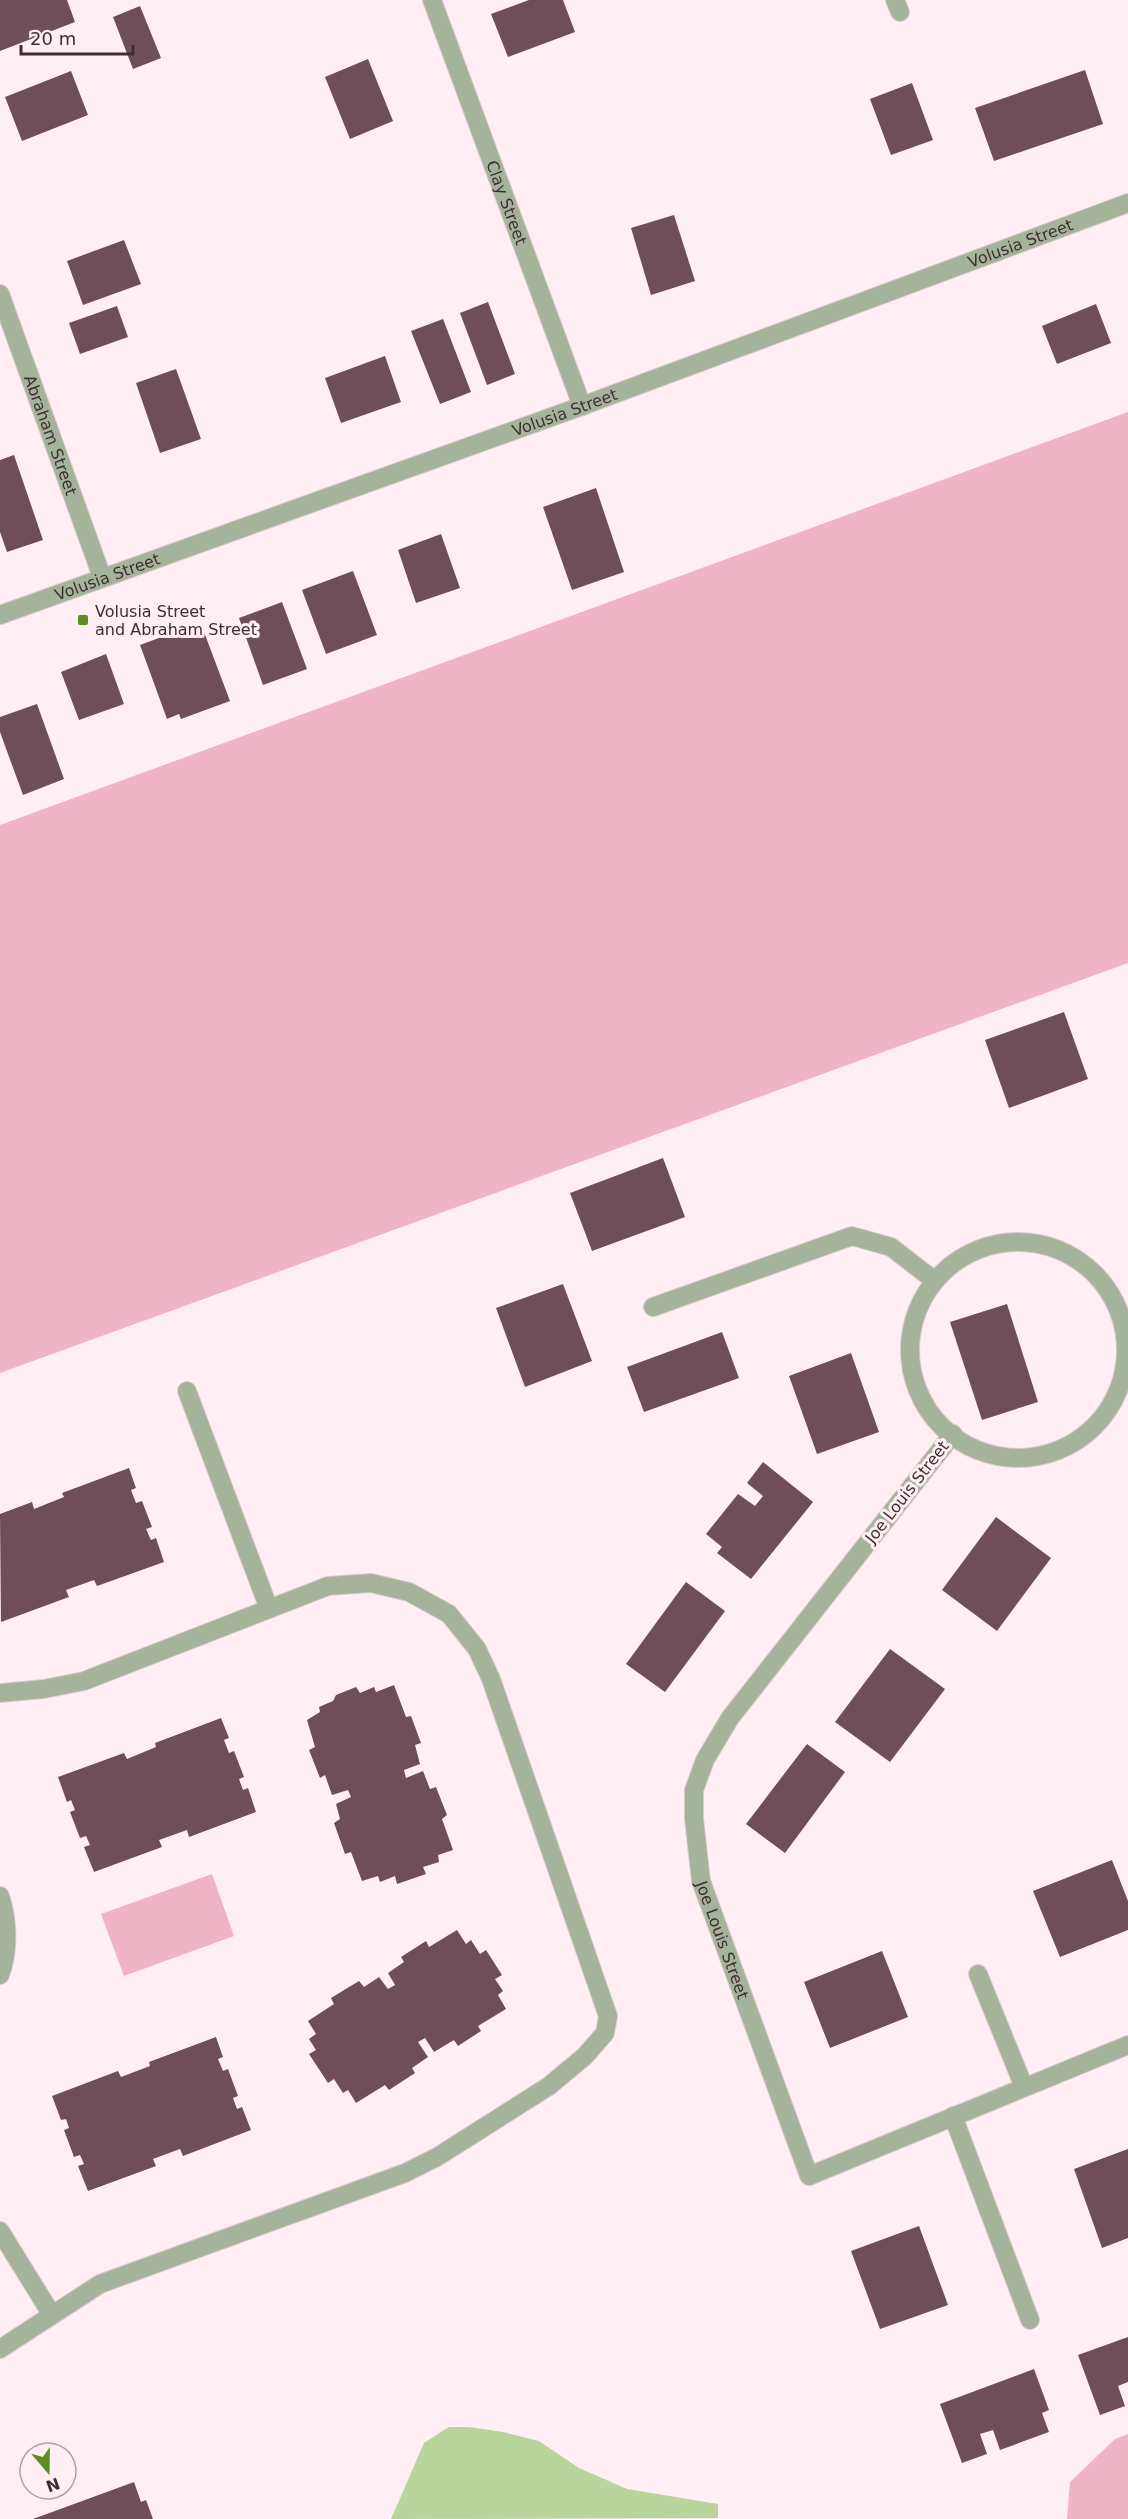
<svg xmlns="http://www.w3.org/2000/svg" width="1128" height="2519" font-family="'DejaVu Sans',sans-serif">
<rect width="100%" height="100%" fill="#ffeef3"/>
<g fill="#f0b4c7">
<polygon points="1128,412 1128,963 0,1373 0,825"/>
<polygon points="212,1874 234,1936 124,1976 101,1914"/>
<polygon points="1128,2434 1128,2519 1067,2519 1070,2482 1115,2439"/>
</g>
<polygon fill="#b8d59d" points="449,2427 469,2427 503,2432 539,2441 579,2468 627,2489 718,2504 718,2518 391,2519 424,2443"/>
<g fill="#704e59">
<polygon points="0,0 67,0 75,22 0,51"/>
<polygon points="529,0 563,0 575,32 508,57 491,14"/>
<polygon points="140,6 161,58 133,69 113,17"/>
<polygon points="368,59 393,121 350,139 325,77"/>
<polygon points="1085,70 1103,124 994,161 975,108"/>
<polygon points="71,71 88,115 22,141 5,97"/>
<polygon points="912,83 933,140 891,155 870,99"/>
<polygon points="674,215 695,281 651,295 631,228"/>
<polygon points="124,240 141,284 83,305 67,261"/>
<polygon points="488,302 515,374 487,385 460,313"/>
<polygon points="1096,304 1111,343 1057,364 1042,326"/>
<polygon points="117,306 128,337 80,354 69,323"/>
<polygon points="443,319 471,392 440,404 411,331"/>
<polygon points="385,356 401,402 341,423 325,378"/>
<polygon points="176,369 201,439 160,453 136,383"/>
<polygon points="14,455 43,540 7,552 0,532 0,460"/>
<polygon points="596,488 624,572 572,590 543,507"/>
<polygon points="441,534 460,588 416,603 398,550"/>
<polygon points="353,571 377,635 326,654 302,590"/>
<polygon points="282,602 307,669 263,685 239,618"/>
<polygon points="183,629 187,638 204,632 230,701 181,719 179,714 167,719 140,645"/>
<polygon points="106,654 124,704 79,720 61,672"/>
<polygon points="37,704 64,779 23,795 0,732 0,717"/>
<polygon points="1064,1012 1088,1079 1009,1108 985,1040"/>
<polygon points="663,1158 685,1217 592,1251 570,1193"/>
<polygon points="563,1284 592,1361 525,1387 496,1308"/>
<polygon points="1007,1304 1038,1402 982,1420 950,1322"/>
<polygon points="722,1332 739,1378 644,1412 627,1367"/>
<polygon points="851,1353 879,1432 817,1454 789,1376"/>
<polygon points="763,1462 813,1502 751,1579 717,1553 722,1547 706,1534 738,1494 755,1506 763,1496 747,1483"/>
<polygon points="129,1468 136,1488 131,1490 136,1503 142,1501 152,1527 146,1529 151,1540 156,1538 164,1562 97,1586 94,1580 66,1590 69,1597 1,1622 0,1514 32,1502 34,1509 64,1497 62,1493"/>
<polygon points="996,1517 1051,1558 997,1631 942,1590"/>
<polygon points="686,1582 725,1611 665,1692 626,1664"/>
<polygon points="890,1649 945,1689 890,1762 835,1722"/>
<polygon points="394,1685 406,1717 411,1716 421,1743 415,1745 420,1764 404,1770 406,1778 423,1771 430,1789 436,1787 447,1815 442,1819 453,1850 438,1855 439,1862 423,1867 426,1874 397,1884 395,1876 380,1882 378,1876 362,1881 351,1852 345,1854 334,1823 340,1819 336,1804 351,1797 348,1790 332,1795 325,1775 320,1778 309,1750 315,1747 307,1720 320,1712 319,1707 333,1701 336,1695 356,1687 360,1693 374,1687 376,1692"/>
<polygon points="221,1718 229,1738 224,1740 229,1753 234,1751 244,1777 239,1779 243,1790 248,1788 256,1812 189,1837 187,1830 159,1840 162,1847 94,1872 84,1847 90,1845 86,1836 80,1838 70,1812 75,1810 71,1800 67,1802 58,1777 124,1753 127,1759 156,1747 155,1743"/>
<polygon points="807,1744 845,1772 785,1853 746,1824"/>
<polygon points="1112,1860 1128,1901 1128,1930 1060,1957 1033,1891"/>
<polygon points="457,1930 466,1944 471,1940 480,1954 486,1950 502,1975 495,1979 503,1991 498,1995 506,2009 478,2026 481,2031 458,2046 454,2040 434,2052 425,2038 418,2042 428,2057 412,2068 415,2073 389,2090 385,2085 356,2103 348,2090 343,2093 334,2079 328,2083 309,2054 316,2050 309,2039 316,2034 308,2021 334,2004 331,1998 359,1981 364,1987 379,1977 388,1989 395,1985 388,1973 404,1962 401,1957 426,1941 429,1947"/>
<polygon points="882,1951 908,2017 830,2048 804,1982"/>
<polygon points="216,2037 223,2057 218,2059 223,2071 228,2069 238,2096 233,2098 237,2109 242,2107 251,2130 183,2156 180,2149 153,2159 156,2166 88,2191 78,2166 84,2164 80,2155 74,2157 64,2130 69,2128 66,2119 61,2120 52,2096 118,2071 121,2077 150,2066 149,2062"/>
<polygon points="1128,2149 1128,2238 1102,2248 1074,2169"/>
<polygon points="919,2226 948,2305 880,2329 851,2251"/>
<polygon points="1128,2337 1128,2382 1118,2386 1125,2406 1100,2415 1078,2355"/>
<polygon points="1034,2369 1049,2410 1042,2413 1049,2432 1000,2450 993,2430 980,2434 987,2454 962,2463 940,2404"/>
<polygon points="134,2482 141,2502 146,2500 153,2519 33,2519"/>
</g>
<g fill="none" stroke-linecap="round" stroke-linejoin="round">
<defs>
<g id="minor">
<path id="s1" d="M432,0l150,406"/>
<polyline points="895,0 900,12"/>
<path id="s2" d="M0,294l102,283"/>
<path id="s3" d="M0,615l582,-209 546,-203"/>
<circle cx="1018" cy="1350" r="108"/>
<polyline points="653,1307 852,1236 891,1247 935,1281"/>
<polyline points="187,1391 269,1609"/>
<path id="s4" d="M953,1434l-223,284 -25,42 -11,30v29l7,62 108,295 319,-131"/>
<polyline points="0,1693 44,1689 84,1681 328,1586 371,1583 409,1592 449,1614 477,1649 491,1679 608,2016 605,2033 585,2056 549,2086 437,2157 405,2173 100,2284 0,2349"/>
<path d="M0,1896c8,24 9,55 0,79"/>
<polyline points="978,1974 1024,2087"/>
<polyline points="953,2116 1030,2320"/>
<polyline points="0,2231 52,2315"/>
</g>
</defs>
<use href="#minor" stroke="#dccbd0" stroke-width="20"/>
<use href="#minor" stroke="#a6b39b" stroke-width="18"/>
</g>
<rect fill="#5d8c1f" stroke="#ffeef3" stroke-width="2" x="77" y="614" width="12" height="12" rx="3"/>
<g text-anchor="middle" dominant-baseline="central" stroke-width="6" stroke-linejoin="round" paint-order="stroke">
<g font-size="16" fill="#3d2e33" stroke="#ffeef3">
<text stroke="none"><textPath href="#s1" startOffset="216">Clay Street</textPath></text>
<text stroke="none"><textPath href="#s3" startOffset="1086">Volusia Street</textPath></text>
<text stroke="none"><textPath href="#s3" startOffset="600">Volusia Street</textPath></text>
<text stroke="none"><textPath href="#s2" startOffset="150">Abraham Street</textPath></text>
<text stroke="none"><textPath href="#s3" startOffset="114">Volusia Street</textPath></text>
<text transform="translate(907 1492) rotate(-52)">Joe Louis Street</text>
<text stroke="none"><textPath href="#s4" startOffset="596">Joe Louis Street</textPath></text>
</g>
<g font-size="16" fill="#3d2e33" stroke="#ffeef3" text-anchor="start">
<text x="95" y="611">Volusia Street<tspan x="95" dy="18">and Abraham Street</tspan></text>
</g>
</g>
<g transform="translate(48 2471) rotate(160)"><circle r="28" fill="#ffeef3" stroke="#b1a1a6" stroke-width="1.5"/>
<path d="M0-4.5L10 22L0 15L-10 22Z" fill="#5d8c1f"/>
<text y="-9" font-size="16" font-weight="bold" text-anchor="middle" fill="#3d2e33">N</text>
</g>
<path d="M21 45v9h112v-9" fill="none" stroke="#3d2e33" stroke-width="3"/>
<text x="30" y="45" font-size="18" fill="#3d2e33" stroke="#ffeef3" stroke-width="4.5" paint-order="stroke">20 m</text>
</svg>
